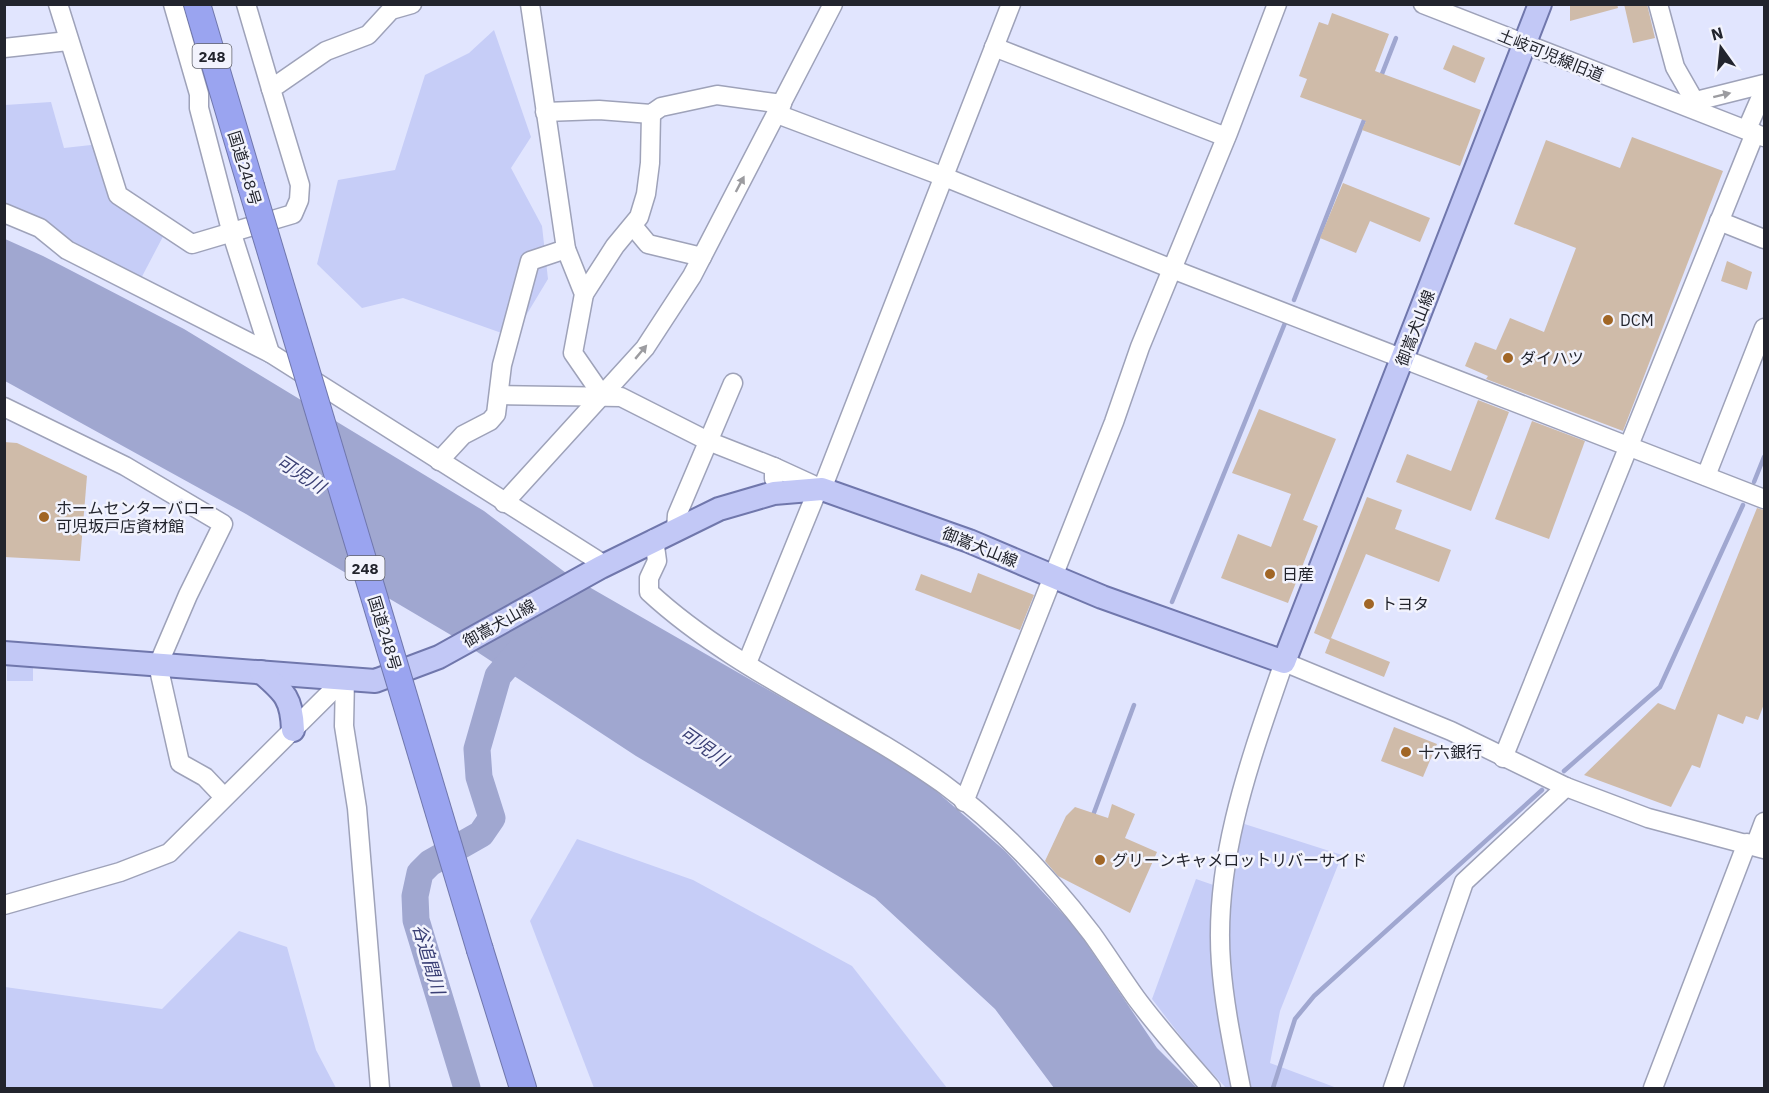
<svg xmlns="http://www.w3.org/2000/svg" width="1769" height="1093" font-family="'IBM Plex Sans','Noto Sans JP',sans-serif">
<rect width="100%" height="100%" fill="#e1e5fe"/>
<g fill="#c6cdf7">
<polygon points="494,30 531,137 511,168 542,226 548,279 513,337 403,298 362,308 317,264 338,180 395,170 425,75 469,53"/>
<polygon points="51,102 64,148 100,144 118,195 168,227 137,286 5,213 5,105"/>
<polygon points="7,663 33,664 33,681 7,681"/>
<polygon points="1235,821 1342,855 1280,1011 1270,1063 1337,1088 1226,1088 1192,1051 1152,999 1196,879 1222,888"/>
<polygon points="577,839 693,880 852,966 947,1088 594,1088 530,921"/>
<polygon points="239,931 287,947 316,1050 336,1088 5,1088 5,987 162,1009"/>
</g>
<polygon fill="#a0a7d0" points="5,239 43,256 184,329 484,511 570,576 920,777 1005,851 1076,928 1157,1048 1197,1088 1054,1088 995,1009 875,898 636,756 456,638 246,514 5,381"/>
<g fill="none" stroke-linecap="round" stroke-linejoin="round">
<g stroke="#a0a7d0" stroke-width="4.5">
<polyline points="1380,79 1396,38"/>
<polyline points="1294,300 1366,115"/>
<polyline points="1754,482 1764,457"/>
<polyline points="1172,602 1285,323"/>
<polyline points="1564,771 1660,687 1743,505"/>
<polyline points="1092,818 1134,705"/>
<polyline points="1273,1088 1295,1019 1314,996 1542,790"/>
</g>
<polyline stroke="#a0a7d0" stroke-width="27" points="467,1088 416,920 415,896 420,873 430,863 481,834 492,818 479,777 477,749 498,676 528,641"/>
</g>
<g fill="#cfbba9">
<polygon points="1570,4 1617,4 1618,8 1570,21"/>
<polygon points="1624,4 1647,4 1655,38 1633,43"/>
<polygon points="1332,13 1389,34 1375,71 1481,110 1460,166 1362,130 1366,121 1300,97 1307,79 1299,76 1319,22 1328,25"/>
<polygon points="1453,45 1485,58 1475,83 1443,69"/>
<polygon points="1632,137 1723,171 1623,431 1486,379 1488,376 1465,366 1475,342 1496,350 1510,318 1544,332 1576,248 1514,224 1546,140 1620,168"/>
<polygon points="1343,183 1430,218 1420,242 1370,221 1356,253 1320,238"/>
<polygon points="1727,261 1752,272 1747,290 1721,281"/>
<polygon points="1478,400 1509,412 1471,511 1396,482 1407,454 1451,471"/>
<polygon points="1259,409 1336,439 1303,520 1318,526 1288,603 1221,578 1238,534 1271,547 1291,494 1232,473"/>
<polygon points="1532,421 1585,441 1549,539 1495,519"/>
<polygon points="4,442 17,443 87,476 80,561 4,557"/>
<polygon points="1367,497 1402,510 1395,529 1451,550 1439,582 1366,554 1331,638 1390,662 1384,677 1325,653 1330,640 1314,633"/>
<polygon points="1757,508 1764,510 1764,704 1758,720 1746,716 1743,724 1718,714 1700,768 1692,765 1671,807 1584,775 1658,703 1675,710"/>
<polygon points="978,573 1034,595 1020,630 915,590 921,574 971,593"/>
<polygon points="1394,727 1437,744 1423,777 1381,761"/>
<polygon points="1112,804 1135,814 1125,838 1157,852 1130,913 1058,876 1045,861 1066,816 1075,807 1108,818"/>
</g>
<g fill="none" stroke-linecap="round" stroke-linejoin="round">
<defs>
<g id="minor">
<polyline points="58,4 118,195 192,244 293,214 299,200 300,185 271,89 326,51 368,35 391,10 412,4"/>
<polyline points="173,4 199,94 199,108 232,234 270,353"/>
<polyline points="246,4 271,89"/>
<polyline points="530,4 566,249 584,294 573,353 602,395"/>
<polyline points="1423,4 1764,137"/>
<polyline points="1658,4 1675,67 1695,102"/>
<polyline points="994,47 1226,137"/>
<polyline points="4,48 68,41"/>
<polyline points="1684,104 1764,84"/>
<polyline points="545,112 599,110 651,114 661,107 717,95 782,104"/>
<polyline points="777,114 942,176 1172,269 1764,499"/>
<polyline points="1747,129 1764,90"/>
<polyline points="4,213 40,228 67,250 270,353 597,560 601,567"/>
<polyline points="1719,221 1764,239"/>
<polyline points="633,226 648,244 702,257"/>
<polyline points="584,294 615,246 639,217 646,194 650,163 651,114"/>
<polyline points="500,395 621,397 708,441 774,467 774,479"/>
<polyline points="4,407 125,466 223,524 188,595 158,665 180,763 205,777 224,797"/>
<polyline points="439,461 463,435 490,421 496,414 502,365 530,261 566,249"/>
<polyline points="774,467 822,489 1011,4"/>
<polyline points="1706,476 1764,328"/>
<polyline points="504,503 645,348 692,276 833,4"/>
<polyline points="676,528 677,515 733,383"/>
<path d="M654,539l3,22 -8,17v14c83,77 200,125 293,191 56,41 108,96 150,151 15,21 29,43 44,64 23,31 50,61 75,90"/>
<polyline points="747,663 818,489"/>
<polyline points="345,678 344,726 357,808 380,1088"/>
<polyline points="1503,758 1755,133"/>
<polyline points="964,802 1114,422 1140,347 1228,133 1277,4"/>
<polyline points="1755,846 1764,822"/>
<polyline points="4,905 120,872 169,853 345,678"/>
<path d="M1241,1088c-8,-41 -17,-83 -20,-125 -8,-104 30,-205 63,-301l167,69 115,56 82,31 116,31"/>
<polyline points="1393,1088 1464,882 1566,787"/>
<polyline points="1653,1088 1747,843"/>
</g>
<g id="major">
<polyline points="4,653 375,681 439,657 601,567 719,509 774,493 822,489 969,541 1102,597 1284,662 1540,4"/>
<path d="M261,672c23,20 31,26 32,58"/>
</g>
<g id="highway">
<polyline points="197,4 251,186"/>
<polyline points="480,950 523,1088"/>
</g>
</defs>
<use href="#minor" stroke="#9ea2b9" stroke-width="21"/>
<use href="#major" stroke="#7077ac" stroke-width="26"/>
<use href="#highway" stroke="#7077ac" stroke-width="28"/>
<use href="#minor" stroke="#fff" stroke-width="18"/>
<use href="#major" stroke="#c2c8f6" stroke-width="22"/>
<use href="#highway" stroke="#9aa4f0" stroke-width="26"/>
<defs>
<polyline id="highway-bridge" points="251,186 480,950"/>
</defs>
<use href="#highway-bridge" stroke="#7077ac" stroke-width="28" stroke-linecap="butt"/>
<use href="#highway-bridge" stroke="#9aa4f0" stroke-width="26"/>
</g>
<defs><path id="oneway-solid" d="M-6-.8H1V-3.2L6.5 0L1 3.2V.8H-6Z" transform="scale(1.5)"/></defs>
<g fill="#9c9ca0">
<use href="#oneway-solid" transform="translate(1722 95) rotate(-14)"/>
<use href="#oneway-solid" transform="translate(740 184) rotate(-62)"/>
<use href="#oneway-solid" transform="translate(641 352) rotate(-50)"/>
</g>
<g fill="#a16626" stroke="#f2f3fd" stroke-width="2">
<circle cx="1608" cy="320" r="6"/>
<circle cx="1508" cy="358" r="6"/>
<circle cx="44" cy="517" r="6"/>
<circle cx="1270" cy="574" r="6"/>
<circle cx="1369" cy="604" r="6"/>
<circle cx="1406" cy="752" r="6"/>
<circle cx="1100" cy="860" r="6"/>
</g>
<g text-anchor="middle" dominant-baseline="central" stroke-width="5" stroke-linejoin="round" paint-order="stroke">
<g fill="#f2f3fd" stroke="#60626b" stroke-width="1.5">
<rect x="192.5" y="44" width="39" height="24" rx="4.5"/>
<rect x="345.5" y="556" width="39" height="24" rx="4.5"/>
</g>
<g font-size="15" font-weight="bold" fill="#22242d">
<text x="212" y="56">248</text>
<text x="365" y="568">248</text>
</g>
<g font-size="16" fill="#22242d" stroke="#f2f3fd">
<text transform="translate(1551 55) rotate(22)">土岐可児線旧道</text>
<text transform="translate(245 168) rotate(73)">国道248号</text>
<text transform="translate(1415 328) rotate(-69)">御嵩犬山線</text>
<text transform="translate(980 547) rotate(22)">御嵩犬山線</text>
<text transform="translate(499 623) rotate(-29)">御嵩犬山線</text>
<text transform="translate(385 633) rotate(73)">国道248号</text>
</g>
<g font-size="16" fill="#22242d" stroke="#f2f3fd" text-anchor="start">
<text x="1620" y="320">DCM</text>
<text x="1520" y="358">ダイハツ</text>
<text x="56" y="508">ホームセンターバロー<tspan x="56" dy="18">可児坂戸店資材館</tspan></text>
<text x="1282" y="574">日産</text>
<text x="1381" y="604">トヨタ</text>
<text x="1418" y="752">十六銀行</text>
<text x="1112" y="860">グリーンキャメロットリバーサイド</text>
</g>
<g font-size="18" font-style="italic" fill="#3b4075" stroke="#f2f3fd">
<text transform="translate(301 474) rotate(33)">可児川</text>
<text transform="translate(704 746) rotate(35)">可児川</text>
<text transform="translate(429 959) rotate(74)">谷追間川</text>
</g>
</g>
<rect width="1769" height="1093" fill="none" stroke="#22242d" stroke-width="12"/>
<g transform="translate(1721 48) rotate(345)" stroke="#f2f3fd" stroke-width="4.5" paint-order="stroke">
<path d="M0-4.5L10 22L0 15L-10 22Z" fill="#22242d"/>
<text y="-9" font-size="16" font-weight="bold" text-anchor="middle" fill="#22242d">N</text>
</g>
</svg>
